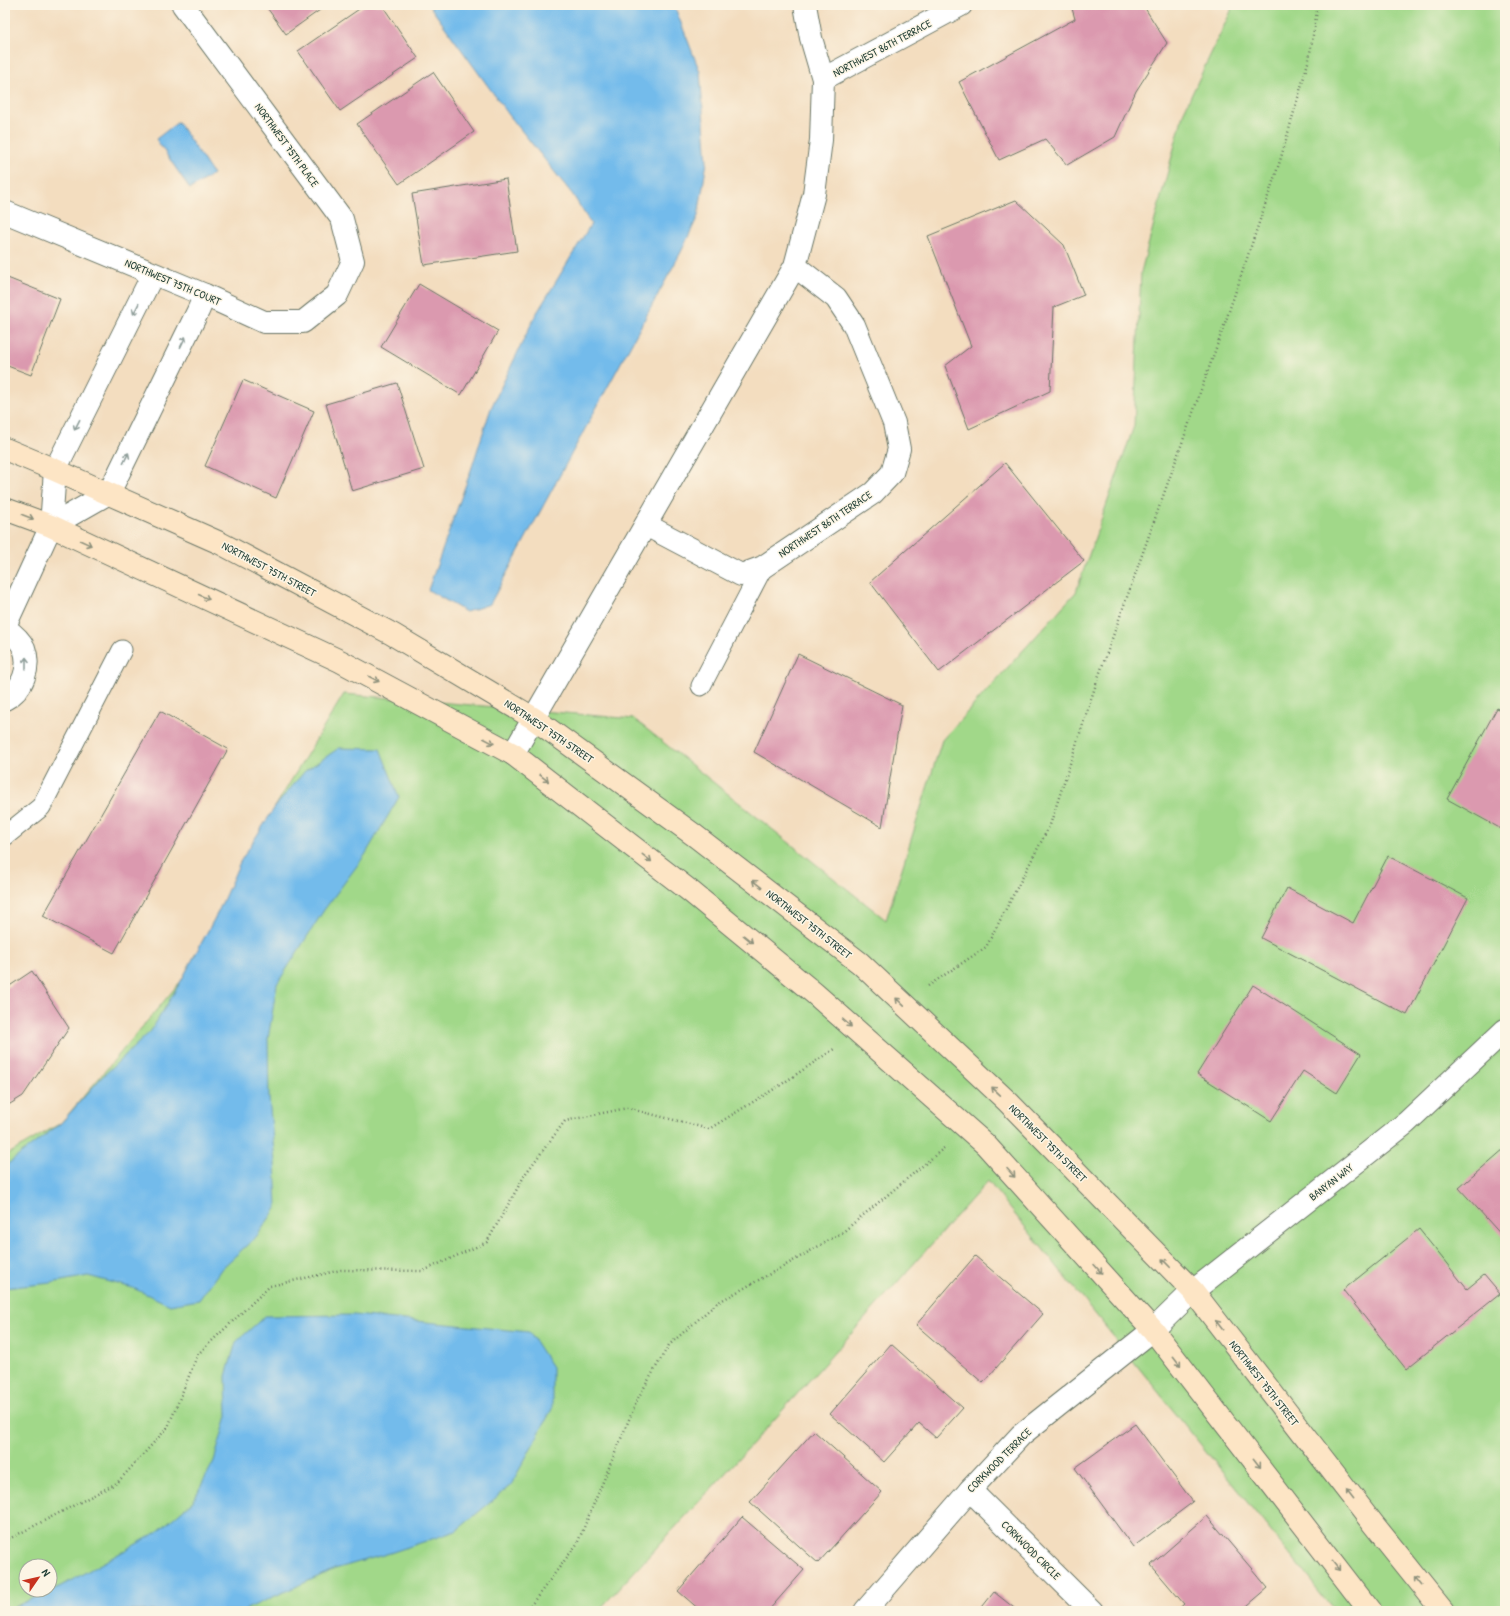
<svg xmlns="http://www.w3.org/2000/svg" width="1510" height="1616" font-family="'Patrick Hand',sans-serif">
<rect width="100%" height="100%" fill="#fcf5e5"/>
<filter id="ink" filterUnits="userSpaceOnUse"><feTurbulence type="fractalNoise" baseFrequency=".025" numOctaves="2"/><feDisplacementMap in="SourceGraphic" scale="8" xChannelSelector="R" yChannelSelector="G"/><feConvolveMatrix kernelMatrix="1 2 1 2 8 2 1 2 1" color-interpolation-filters="sRGB"/></filter>
<filter id="wash" filterUnits="userSpaceOnUse"><feTurbulence type="fractalNoise" baseFrequency=".012" numOctaves="4" result="noise"/><feDisplacementMap in="SourceGraphic" scale="16" xChannelSelector="R" yChannelSelector="G"/><feGaussianBlur stdDeviation="0.9" result="paint"/><feColorMatrix in="noise" values="0 0 0 0 0 0 0 0 0 0 0 0 0 0 0 0 0 1.4 0 .05"/><feComposite in="paint" operator="in"/></filter>
<g filter="url(#wash)">
<rect width="100%" height="100%" fill="#f3ddbf"/>
<path fill="#a1d889" stroke="#608a5e" fill-rule="evenodd" d="M1231,5h274v1606h-170l-347,-430 -233,260 -157,170h-593v-455l56,-33 120,-142 94,-174 69,-113 290,25 252,201 56,-180 134,-148 58,-166 7,-154 43,-161 47,-100zM26,1566h24v24h-24z"/>
<g fill="#73bbeb" stroke="#497c90">
<polygon points="429,5 674,5 700,72 707,162 698,216 681,252 490,604 466,612 428,590 471,470 491,408 535,316 591,224 573,195 509,115"/>
<polygon points="178,122 213,174 190,189 156,139"/>
<polygon points="339,748 380,749 399,797 365,855 324,910 277,984 268,1039 269,1098 275,1162 277,1207 257,1236 222,1268 199,1300 170,1305 133,1288 88,1276 51,1283 5,1288 5,1166 61,1123 101,1078 151,1031 181,981 218,912 240,862 275,807 305,771"/>
<polygon points="354,1315 529,1332 552,1367 552,1409 511,1485 456,1531 390,1553 335,1569 242,1611 5,1611 63,1585 156,1533 193,1501 214,1461 227,1416 226,1376 236,1342 265,1316"/>
</g>
<g id="blocks">
<g fill="#db99af">
<polygon points="265,5 327,5 286,34"/>
<polygon points="365,5 382,5 418,58 340,111 298,51"/>
<polygon points="1071,5 1143,5 1167,43 1136,91 1115,137 1067,165 1045,139 999,160 959,82 1075,19"/>
<polygon points="433,72 474,132 399,184 357,124"/>
<polygon points="506,179 517,251 424,265 412,194"/>
<polygon points="1016,200 1064,245 1084,295 1054,307 1050,391 969,429 945,366 971,346 928,236"/>
<polygon points="5,277 60,299 31,375 5,365"/>
<polygon points="419,284 498,331 461,395 381,347"/>
<polygon points="243,380 314,411 276,498 205,466"/>
<polygon points="397,383 424,469 352,491 326,404"/>
<polygon points="1005,463 1084,561 939,672 870,582"/>
<polygon points="798,654 902,705 882,827 754,752"/>
<polygon points="1497,708 1505,712 1505,831 1447,799"/>
<polygon points="160,711 228,749 114,953 43,916"/>
<polygon points="1388,856 1468,898 1407,1015 1261,938 1287,888 1353,923"/>
<polygon points="32,971 69,1028 23,1096 5,1107 5,989"/>
<polygon points="1253,985 1361,1054 1337,1093 1303,1071 1271,1121 1197,1074"/>
<polygon points="1505,1148 1505,1239 1459,1188"/>
<polygon points="1419,1229 1467,1289 1484,1275 1500,1294 1406,1369 1343,1290"/>
<polygon points="975,1256 1043,1314 983,1383 916,1325"/>
<polygon points="891,1344 963,1408 936,1438 919,1423 884,1462 830,1414"/>
<polygon points="1135,1424 1193,1502 1133,1547 1075,1468"/>
<polygon points="814,1431 882,1492 818,1563 750,1502"/>
<polygon points="1207,1516 1268,1588 1241,1611 1176,1611 1184,1604 1151,1565"/>
<polygon points="742,1517 804,1570 768,1611 701,1611 678,1591"/>
<polygon points="994,1592 1018,1611 979,1611"/>
</g>
</g>
</g>
<g filter="url(#ink)">
<use href="#blocks" fill-opacity="0" stroke="#697565" stroke-width="1"/>
<g fill="none" stroke-linecap="round" stroke-linejoin="round">
<defs>
<g id="lane">
<polyline points="701,686 763,567"/>
<polyline points="5,836 41,807 122,650"/>
</g>
<g id="street">
<polyline points="823,79 961,5"/>
<polyline points="5,212 205,295 264,322 303,322 337,295 353,261 342,219 183,5"/>
<polyline points="646,525 741,575 763,567 873,493 892,473 899,449 894,423 854,325 836,298 795,266"/>
<polyline points="51,526 109,493 198,311 205,295"/>
<polyline points="5,626 51,526 55,470 153,274"/>
<path d="M5,628c7,5 15,11 19,20 7,19 -1,42 -19,51"/>
<polyline points="513,754 795,266 814,194 821,140 823,79 811,38 805,5"/>
<polyline points="970,1490 1092,1611"/>
<polyline points="865,1611 970,1490 1021,1435 1153,1330 1193,1291 1406,1123 1505,1030"/>
</g>
<g id="secondary">
<polyline points="5,449 55,470 220,543 392,634 533,718 694,835 860,963 1008,1102 1193,1291 1374,1525 1443,1611"/>
<polyline points="5,509 51,526 340,661 513,754 690,891 814,993 985,1144 1153,1330 1370,1611"/>
</g>
</defs>
<use href="#lane" stroke="#697565" stroke-width="21"/>
<use href="#street" stroke="#697565" stroke-width="24"/>
<use href="#secondary" stroke="#697565" stroke-width="24"/>
<g stroke="#697565" stroke-width="2.5" stroke-dasharray="1 3" stroke-linecap="butt">
<polyline points="928,986 986,947 1050,825 1098,678 1225,323 1280,161 1309,59 1318,5"/>
<polyline points="5,1541 117,1483 168,1427 198,1354 270,1286 341,1270 423,1271 487,1242 526,1173 565,1121 627,1108 709,1129 779,1086 834,1049"/>
<polyline points="524,1611 531,1605 577,1544 638,1398 669,1345 717,1303 786,1265 843,1232 944,1148"/>
</g>
<use href="#lane" stroke="#fff" stroke-width="19"/>
<use href="#street" stroke="#fff" stroke-width="22"/>
<use href="#secondary" stroke="#fde5c5" stroke-width="22"/>
</g>
<defs><path id="oneway-shaft" d="M-6 0H5M1.5-3L5.5 0L1.5 3" fill="none" stroke-width="1.6" stroke-linecap="round" stroke-linejoin="round"/></defs>
<g stroke="#8f9e9a">
<use href="#oneway-shaft" transform="translate(136 309) rotate(117)"/>
<use href="#oneway-shaft" transform="translate(183 342) rotate(-64)"/>
<use href="#oneway-shaft" transform="translate(77 425) rotate(117)"/>
<use href="#oneway-shaft" transform="translate(126 458) rotate(-64)"/>
<use href="#oneway-shaft" transform="translate(26 663) rotate(-90)"/>
</g>
<g stroke="#8e917c">
<use href="#oneway-shaft" transform="translate(28 517) rotate(21)"/>
<use href="#oneway-shaft" transform="translate(86 543) rotate(25)"/>
<use href="#oneway-shaft" transform="translate(204 597) rotate(25)"/>
<use href="#oneway-shaft" transform="translate(374 679) rotate(28)"/>
<use href="#oneway-shaft" transform="translate(489 741) rotate(28)"/>
<use href="#oneway-shaft" transform="translate(544 778) rotate(38)"/>
<use href="#oneway-shaft" transform="translate(647 858) rotate(38)"/>
<use href="#oneway-shaft" transform="translate(757 884) rotate(-142)"/>
<use href="#oneway-shaft" transform="translate(748 939) rotate(39)"/>
<use href="#oneway-shaft" transform="translate(900 1002) rotate(-136)"/>
<use href="#oneway-shaft" transform="translate(847 1023) rotate(42)"/>
<use href="#oneway-shaft" transform="translate(996 1091) rotate(-137)"/>
<use href="#oneway-shaft" transform="translate(1011 1173) rotate(48)"/>
<use href="#oneway-shaft" transform="translate(1166 1263) rotate(-134)"/>
<use href="#oneway-shaft" transform="translate(1098 1269) rotate(48)"/>
<use href="#oneway-shaft" transform="translate(1219 1325) rotate(-128)"/>
<use href="#oneway-shaft" transform="translate(1177 1361) rotate(52)"/>
<use href="#oneway-shaft" transform="translate(1257 1463) rotate(52)"/>
<use href="#oneway-shaft" transform="translate(1350 1494) rotate(-128)"/>
<use href="#oneway-shaft" transform="translate(1336 1566) rotate(52)"/>
<use href="#oneway-shaft" transform="translate(1419 1581) rotate(-129)"/>
</g>
</g>
<g text-anchor="middle" dominant-baseline="central" stroke-width="3" stroke-linejoin="round" paint-order="stroke">
<g font-size="11" fill="#1f3d34" stroke="#fcf5e5">
<text transform="translate(882 48) rotate(-28)">NORTHWEST 86TH TERRACE</text>
<text transform="translate(287 145) rotate(54)">NORTHWEST 75TH PLACE</text>
<text transform="translate(173 282) rotate(23)">NORTHWEST 75TH COURT</text>
<text transform="translate(825 524) rotate(-34)">NORTHWEST 86TH TERRACE</text>
<text transform="translate(269 569) rotate(28)">NORTHWEST 75TH STREET</text>
<text transform="translate(549 731) rotate(34)">NORTHWEST 75TH STREET</text>
<text transform="translate(809 924) rotate(38)">NORTHWEST 75TH STREET</text>
<text transform="translate(1048 1143) rotate(45)">NORTHWEST 75TH STREET</text>
<text transform="translate(1331 1182) rotate(-38)">BANYAN WAY</text>
<text transform="translate(1264 1383) rotate(52)">NORTHWEST 75TH STREET</text>
<text transform="translate(999 1460) rotate(-45)">CORKWOOD TERRACE</text>
<text transform="translate(1031 1550) rotate(45)">CORKWOOD CIRCLE</text>
</g>
</g>
<rect width="1510" height="1616" fill="none" stroke="#fcf5e5" stroke-width="20"/>
<g transform="translate(38 1578) rotate(56)"><circle r="19" fill="#fcf5e5" stroke="#a4ab9e"/>
<path d="M0-3L7 15L0 10L-7 15Z" fill="#c8321e"/>
<text y="-6" font-size="11" font-weight="bold" text-anchor="middle" fill="#1f3d34">N</text>
</g>
</svg>
